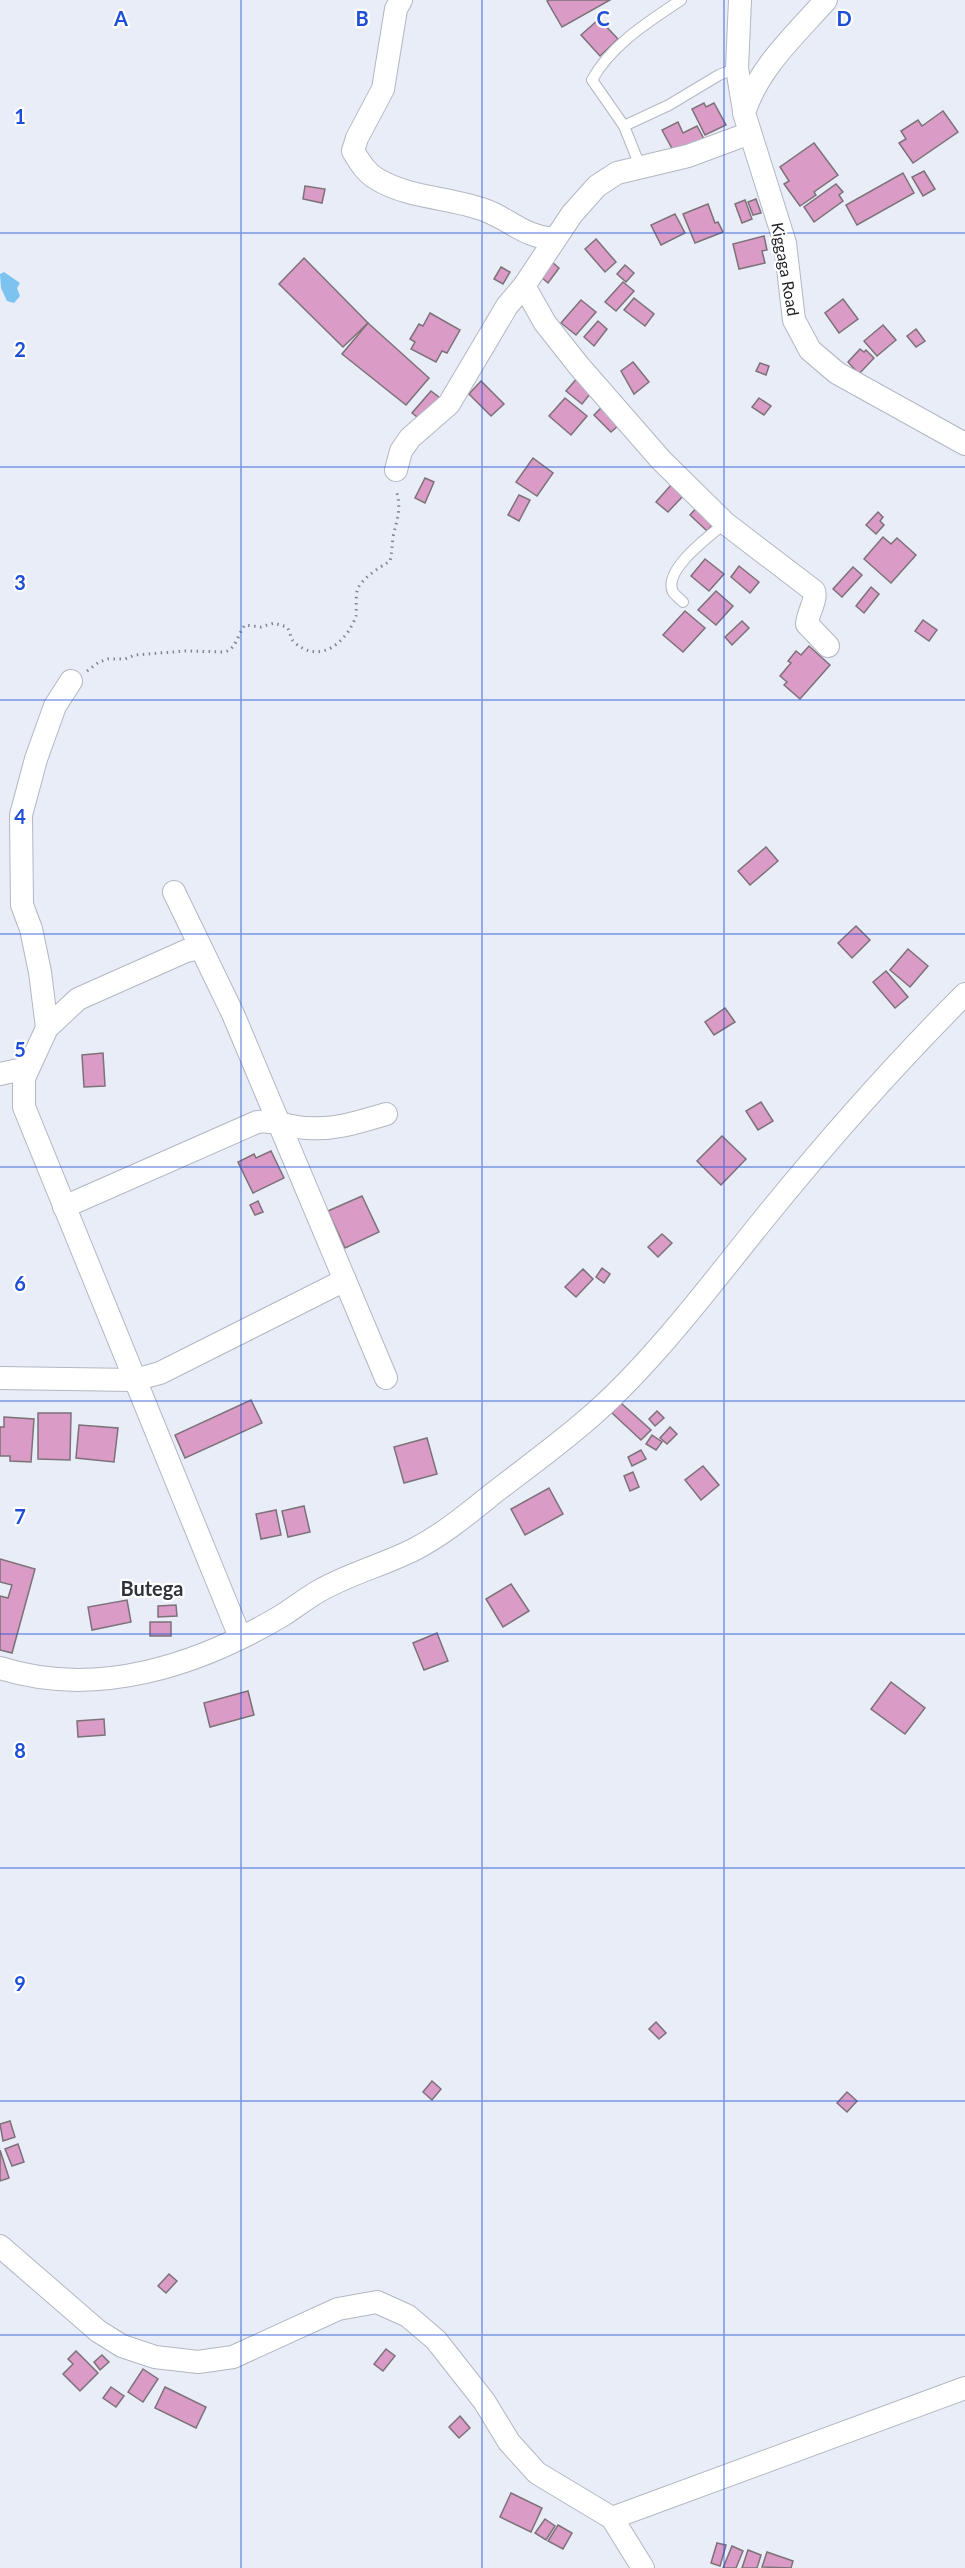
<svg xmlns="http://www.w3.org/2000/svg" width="965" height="2568" font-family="Lato,sans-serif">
<rect width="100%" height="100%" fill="#e8edf7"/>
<polygon fill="#7cc3ef" points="4,272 20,283 17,288 20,296 14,303 7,301 1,288 0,274"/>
<g fill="#da9bc6" stroke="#7c7278" stroke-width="1.5">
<polygon points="549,0 610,0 562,27 547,1"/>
<polygon points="599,19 618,39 600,56 581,35"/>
<polygon points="704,103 706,107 714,103 726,125 705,135 692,109"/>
<polygon points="943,111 958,132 913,163 899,143 906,139 901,131 918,120 922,126"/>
<polygon points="678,122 683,133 697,126 704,139 675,154 662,130"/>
<polygon points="814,143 838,175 814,192 816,195 800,206 784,184 789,181 780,167"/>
<polygon points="924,171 935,189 923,196 912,177"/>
<polygon points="903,173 914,193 857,225 846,205"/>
<polygon points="836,184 843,192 839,195 843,201 814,222 804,207"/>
<polygon points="305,186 325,189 322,203 303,199"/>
<polygon points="756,199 761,213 753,215 748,202"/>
<polygon points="745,200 752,219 742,223 735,204"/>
<polygon points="708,204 715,223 718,222 723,232 695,243 683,214"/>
<polygon points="675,214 685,233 661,245 651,225"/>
<polygon points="764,236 767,250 762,251 765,263 739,269 733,244"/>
<polygon points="596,239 616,262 605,272 585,249"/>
<polygon points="304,258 368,323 343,347 279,284"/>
<polygon points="552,262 559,268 548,283 541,277"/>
<polygon points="625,265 634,273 626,282 617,274"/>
<polygon points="501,267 510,272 503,284 494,279"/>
<polygon points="623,282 634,291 616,311 605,302"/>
<polygon points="634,298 654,314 645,326 624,310"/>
<polygon points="843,299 858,319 839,333 825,313"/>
<polygon points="581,300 596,312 576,335 561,323"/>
<polygon points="430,313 460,330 447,353 442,351 436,362 411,349 415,342 410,339 419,324 423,326"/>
<polygon points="598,321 607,329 594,346 584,337"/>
<polygon points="368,323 429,378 406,405 342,354"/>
<polygon points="883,325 896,340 877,356 864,341"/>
<polygon points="916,329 925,341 916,347 907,336"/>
<polygon points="860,349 864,352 866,350 874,358 859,374 848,362"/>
<polygon points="633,362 649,382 634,394 621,371"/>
<polygon points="760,363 769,366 766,375 756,371"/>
<polygon points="579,376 595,388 582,404 566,391"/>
<polygon points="481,381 504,404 491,416 469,394"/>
<polygon points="431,391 440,398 422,421 412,413"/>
<polygon points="565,398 587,416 571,435 549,416"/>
<polygon points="759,398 771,406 764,415 752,407"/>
<polygon points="603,406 618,426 611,432 594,415"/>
<polygon points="533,458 553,473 537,496 516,482"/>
<polygon points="425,478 434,482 425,503 415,498"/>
<polygon points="671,485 683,496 668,512 656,502"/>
<polygon points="519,495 530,500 519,521 508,515"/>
<polygon points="699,505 716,521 707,531 690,515"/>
<polygon points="878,512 883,517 880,521 884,525 876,534 866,525"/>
<polygon points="883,537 891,544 897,538 916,555 891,583 864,559"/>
<polygon points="705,559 724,574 709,591 691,576"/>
<polygon points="739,566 759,582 750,593 731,577"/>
<polygon points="853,567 862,575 842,597 833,589"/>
<polygon points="871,587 879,594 864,613 856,606"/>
<polygon points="716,591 733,606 716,625 698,610"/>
<polygon points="685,611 705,628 683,652 663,635"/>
<polygon points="923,620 937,630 929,641 915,631"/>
<polygon points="742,621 749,628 732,645 725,637"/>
<polygon points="809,646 830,665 800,699 784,685 787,682 780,676 791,663 788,661 796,651 801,655"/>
<polygon points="766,847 778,861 750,885 738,871"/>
<polygon points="856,926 870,940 852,958 838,943"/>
<polygon points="908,949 928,966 910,987 890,970"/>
<polygon points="886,971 908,997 895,1008 873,982"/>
<polygon points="725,1008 735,1022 714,1035 705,1022"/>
<polygon points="103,1053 105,1086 84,1087 82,1055"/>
<polygon points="761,1102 773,1121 758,1130 746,1111"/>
<polygon points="722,1136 746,1159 721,1185 697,1161"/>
<polygon points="271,1151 284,1178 253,1193 238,1162 254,1154 256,1158"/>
<polygon points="362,1196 379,1232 345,1248 328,1211"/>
<polygon points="258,1201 263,1212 255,1215 250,1205"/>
<polygon points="662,1234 672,1243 658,1257 648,1247"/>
<polygon points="602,1268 610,1274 604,1283 596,1277"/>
<polygon points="583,1269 593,1279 576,1297 565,1287"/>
<polygon points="251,1400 262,1423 185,1458 175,1435"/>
<polygon points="621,1403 651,1430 641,1440 612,1413"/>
<polygon points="657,1411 664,1418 655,1426 649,1419"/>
<polygon points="38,1413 71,1413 70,1460 38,1459"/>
<polygon points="4,1417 34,1419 31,1462 10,1461 10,1456 0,1456 0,1427 4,1427"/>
<polygon points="79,1425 118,1428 114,1462 76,1458"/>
<polygon points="670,1427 677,1434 667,1444 660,1438"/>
<polygon points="652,1435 662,1442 656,1450 646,1444"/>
<polygon points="427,1438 437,1474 404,1483 394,1447"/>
<polygon points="641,1450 646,1459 632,1466 628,1457"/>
<polygon points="703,1466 719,1485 701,1500 685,1480"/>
<polygon points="633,1472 639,1487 630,1491 624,1476"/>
<polygon points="549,1488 563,1514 525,1535 511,1509"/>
<polygon points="304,1506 310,1532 288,1537 282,1511"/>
<polygon points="276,1510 281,1535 261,1539 256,1514"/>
<polygon points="0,1559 35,1569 12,1653 0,1650 0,1596 8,1598 12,1585 0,1582"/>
<polygon points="511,1584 529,1611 503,1627 486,1599"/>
<polygon points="127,1600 131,1622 92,1630 88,1607"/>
<polygon points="176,1605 177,1616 158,1617 158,1606"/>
<rect x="150" y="1622" width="21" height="14"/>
<polygon points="437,1633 448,1661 424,1670 413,1643"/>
<polygon points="891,1682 925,1708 905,1734 871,1709"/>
<polygon points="248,1691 254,1715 210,1727 204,1703"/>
<polygon points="104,1719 105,1735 78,1737 77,1721"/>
<polygon points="656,2022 666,2033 659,2039 649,2029"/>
<polygon points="432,2081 441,2089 432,2100 423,2092"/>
<polygon points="847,2092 857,2101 847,2112 837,2103"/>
<polygon points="10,2121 15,2137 3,2141 0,2124"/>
<polygon points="18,2144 24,2162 12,2166 5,2149"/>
<polygon points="0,2150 9,2178 0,2181"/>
<polygon points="169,2274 177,2281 166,2293 158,2286"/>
<polygon points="386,2349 395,2356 383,2371 374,2364"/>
<polygon points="76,2351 98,2373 80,2391 63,2374 73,2364 68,2359"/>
<polygon points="102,2355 109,2362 100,2370 94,2362"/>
<polygon points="143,2369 158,2379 143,2402 128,2392"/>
<polygon points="111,2387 124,2396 116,2407 103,2398"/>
<polygon points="165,2387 206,2407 196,2428 155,2408"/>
<polygon points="460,2416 470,2428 459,2438 449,2427"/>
<polygon points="511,2493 542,2508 531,2532 500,2517"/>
<polygon points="545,2519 555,2526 546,2540 535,2533"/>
<polygon points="558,2525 572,2533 563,2549 548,2541"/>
<polygon points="717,2543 726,2545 720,2566 711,2563"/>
<polygon points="732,2546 743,2551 736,2568 723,2568"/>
<polygon points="748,2550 761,2555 757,2568 742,2568"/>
<polygon points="767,2552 793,2561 791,2568 762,2567"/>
</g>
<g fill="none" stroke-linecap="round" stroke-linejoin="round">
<defs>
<g id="service">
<polyline points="624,126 669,105 719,75 737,68"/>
<path d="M640,166l-16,-40 -32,-46c19,-35 56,-58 89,-80"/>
<path d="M683,602c-3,-3 -8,-7 -10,-10 -11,-22 38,-57 52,-69"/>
</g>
<g id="minor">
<path d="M401,0l-5,9 -13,80 -26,49 -4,13c6,10 13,22 24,28 33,20 75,18 110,32 25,10 38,26 67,28"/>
<polyline points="740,0 737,68 744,111"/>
<path d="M826,0c-30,34 -68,68 -82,113l41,130 9,77 16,30 27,23 128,71"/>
<path d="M524,286l21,37 34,43 82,94 64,63 89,68c3,9 -6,21 -7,33l21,22"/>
<polyline points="396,470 401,451 410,438 449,404 507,306 524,286 572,214 597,186 617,173 688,156 750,133"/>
<polyline points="174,892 233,1014 386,1378"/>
<polyline points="201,948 186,951 78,999 47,1028 24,1078 24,1107 240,1637"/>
<polyline points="47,1028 40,972 31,929 22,905 21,815 36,759 55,706 71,681"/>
<polyline points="0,1074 28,1068"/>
<path d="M64,1207l193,-85c17,-3 33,6 51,6 28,2 51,-6 78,-14"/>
<polyline points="0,1378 134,1380 160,1373 345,1280"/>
<path d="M0,1668c97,31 199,-3 283,-53 12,-8 24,-17 36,-24 31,-18 65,-26 96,-42 29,-15 55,-37 80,-57 35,-27 70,-52 102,-81 60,-54 115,-128 166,-191 64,-79 130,-154 202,-226"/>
<polyline points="0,2246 98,2331 122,2346 155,2357 198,2362 233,2357 338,2309 377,2302 408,2316 436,2340 484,2401 509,2442 537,2473 612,2518 643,2568"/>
<polyline points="612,2518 965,2388"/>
</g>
</defs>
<use href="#service" stroke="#b2b7c1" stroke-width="12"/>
<use href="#minor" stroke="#b2b7c1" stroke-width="24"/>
<path stroke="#82868c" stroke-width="3" stroke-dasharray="1.5 4.5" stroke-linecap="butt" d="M87,671l12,-9 9,-3h17l10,-4 51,-4 39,1c12,-4 12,-17 20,-27l16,2 13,-4 13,4c4,6 3,12 8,16 21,18 42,6 55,-14 2,-4 5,-9 6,-13 1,-8 -1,-21 2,-28 7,-12 21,-20 32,-27 2,-8 2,-16 3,-24 4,-18 9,-29 3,-47"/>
<use href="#service" stroke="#fff" stroke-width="10"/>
<use href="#minor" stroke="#fff" stroke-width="22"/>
</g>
<path fill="none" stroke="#1d4ed8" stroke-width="1.5" stroke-opacity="0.55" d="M241,0v2568M482,0v2568M724,0v2568M0,233h965M0,467h965M0,700h965M0,934h965M0,1167h965M0,1401h965M0,1634h965M0,1868h965M0,2101h965M0,2335h965"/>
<g text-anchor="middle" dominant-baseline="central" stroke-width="4.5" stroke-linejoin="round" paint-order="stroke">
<g font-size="16" fill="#202225" stroke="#fff">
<text transform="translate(786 269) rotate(80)">Kiggaga Road</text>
</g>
<g font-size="20" font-weight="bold" fill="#2f333b" stroke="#fff">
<text x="152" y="1588">Butega</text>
</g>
</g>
<g font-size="20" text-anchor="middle" font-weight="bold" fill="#1d4ed8" stroke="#fff" stroke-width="4.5" stroke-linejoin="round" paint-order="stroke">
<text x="121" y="26">A</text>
<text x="362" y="26">B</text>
<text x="603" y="26">C</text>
<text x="844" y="26">D</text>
<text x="20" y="124">1</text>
<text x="20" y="357">2</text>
<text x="20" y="590">3</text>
<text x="20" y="824">4</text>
<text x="20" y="1057">5</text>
<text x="20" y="1291">6</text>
<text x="20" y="1524">7</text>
<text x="20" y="1758">8</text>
<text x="20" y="1991">9</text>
</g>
</svg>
